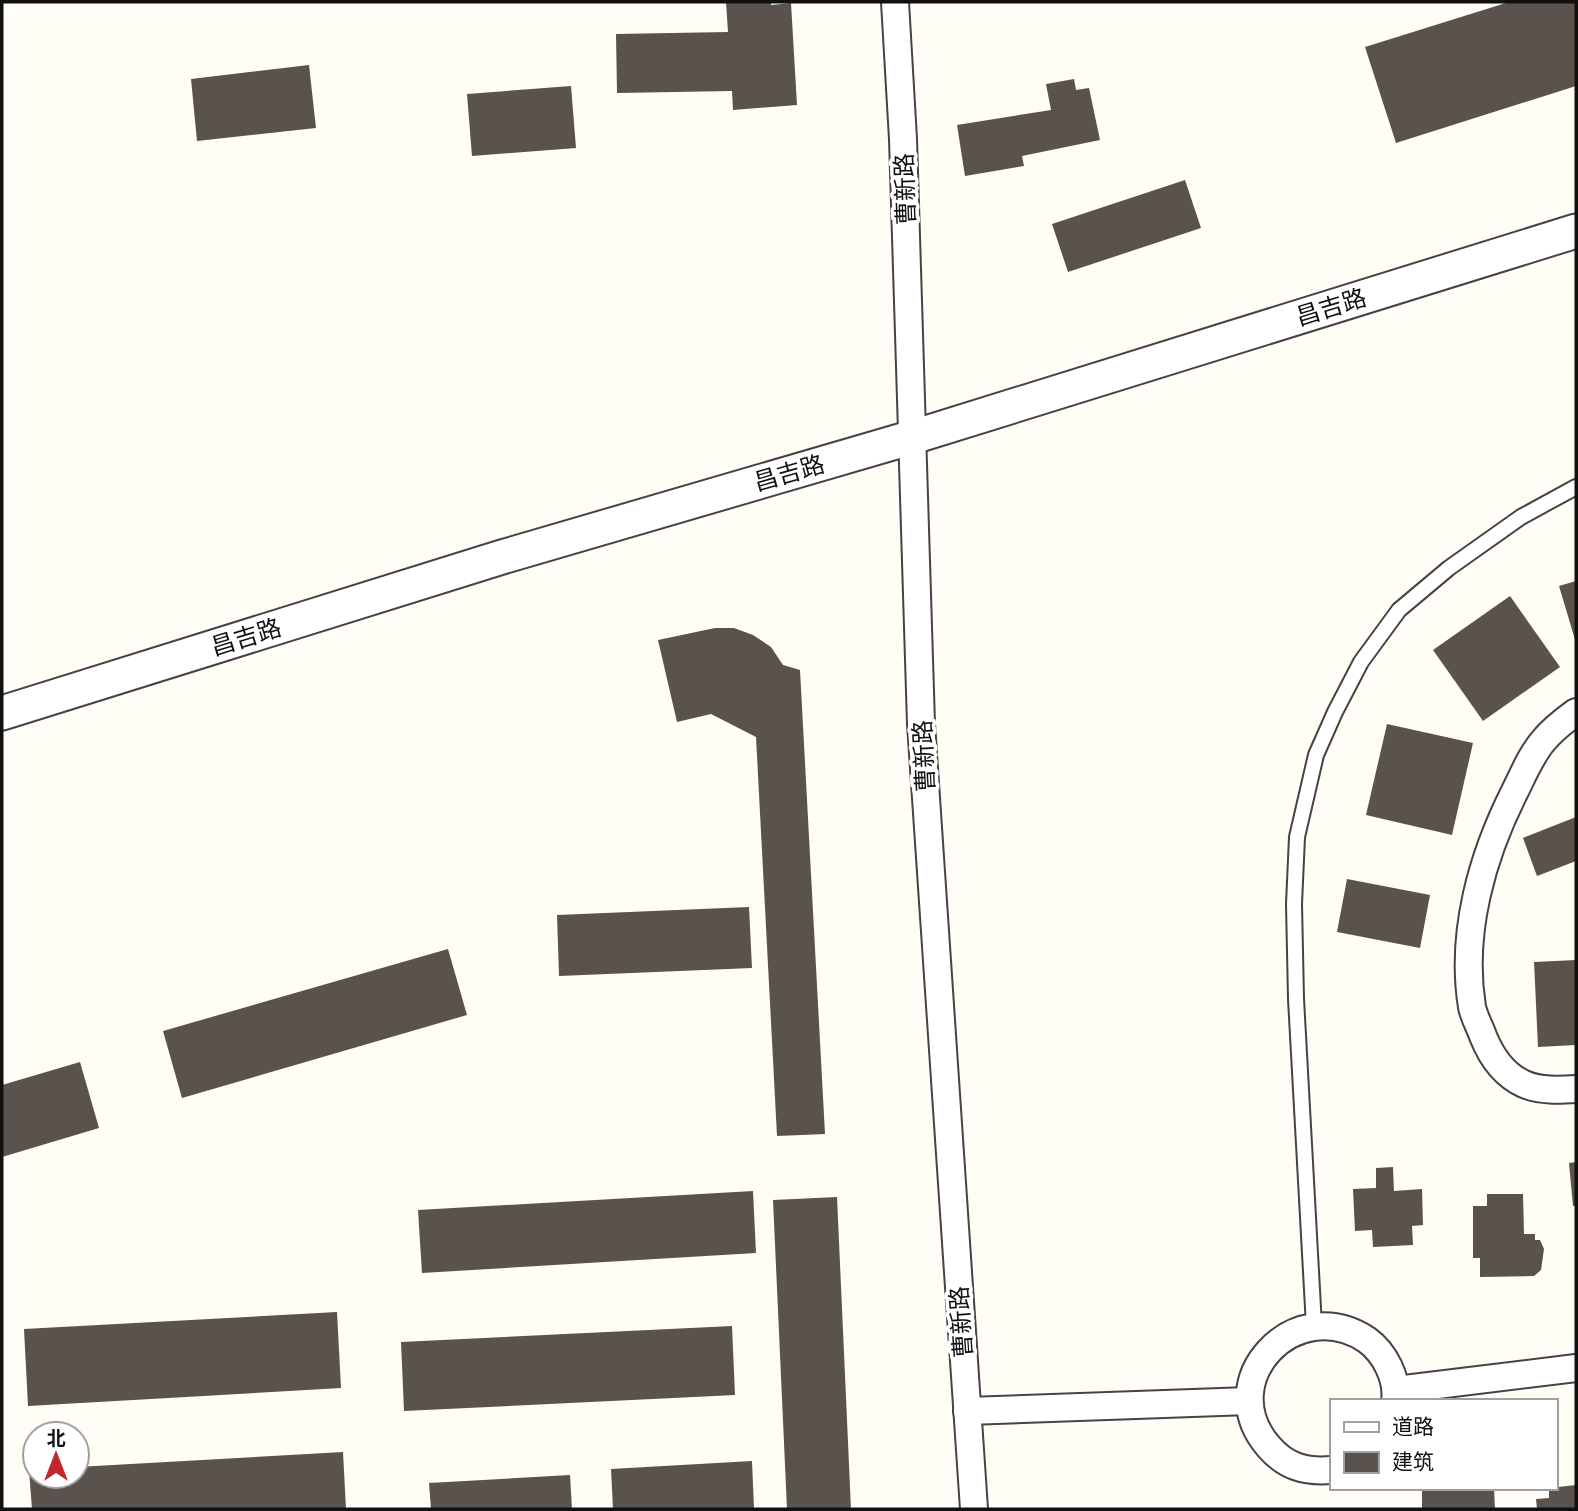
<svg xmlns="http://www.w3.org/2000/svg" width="1578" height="1511" font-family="'Libre Baskerville','Noto Sans SC',serif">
<rect width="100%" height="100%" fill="#fffdf5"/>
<g fill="#5a524d">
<polygon points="726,2 771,2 771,5 791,3 797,105 733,110 732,91 617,93 616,34 728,32"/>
<polygon points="1509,2 1576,2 1576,86 1396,143 1365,47"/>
<polygon points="309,65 316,128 197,141 191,79"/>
<polygon points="1074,79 1076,90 1089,88 1100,140 1022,156 1024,166 965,176 957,125 1051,110 1046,84"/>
<polygon points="571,86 576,148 472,156 467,94"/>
<polygon points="1185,180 1201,228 1068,272 1052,224"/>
<polygon points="1576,581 1576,643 1559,586"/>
<polygon points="1510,596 1560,667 1483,721 1433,650"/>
<polygon points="715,628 734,628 753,635 771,647 783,665 800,670 825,1134 777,1136 756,737 711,714 677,722 658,640"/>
<polygon points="1387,724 1473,743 1452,835 1366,815"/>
<polygon points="1576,817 1576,861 1537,876 1523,838"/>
<polygon points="1347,879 1430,895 1420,948 1337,932"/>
<polygon points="749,907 752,968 559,976 557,915"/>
<polygon points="448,949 467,1015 182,1098 163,1031"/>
<polygon points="1576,960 1576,1045 1538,1047 1534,962"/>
<polygon points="80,1062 99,1128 2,1157 2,1085"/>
<polygon points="1576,1162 1576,1206 1573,1206 1569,1163"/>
<polygon points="1393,1167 1394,1191 1422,1189 1423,1225 1412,1226 1413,1245 1373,1247 1372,1230 1355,1231 1353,1189 1376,1188 1376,1168"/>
<polygon points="753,1191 756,1253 422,1273 418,1210"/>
<polygon points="1487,1194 1523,1194 1524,1234 1535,1234 1535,1240 1540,1240 1544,1249 1541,1270 1534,1276 1480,1277 1480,1258 1473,1258 1473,1206 1487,1206"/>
<polygon points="837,1197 851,1509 787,1509 773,1200"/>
<polygon points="337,1312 341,1388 28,1406 24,1329"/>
<polygon points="732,1326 735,1395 404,1411 401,1342"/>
<polygon points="343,1452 346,1509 32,1509 29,1470 35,1470 35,1476 77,1476 77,1467"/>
<polygon points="752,1461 754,1509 613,1509 611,1469"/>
<polygon points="570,1475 572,1509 431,1509 429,1483"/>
<polygon points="1576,1485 1576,1509 1537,1509 1536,1499 1549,1498 1549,1488"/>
<polygon points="1422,1488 1494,1488 1495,1509 1422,1509"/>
</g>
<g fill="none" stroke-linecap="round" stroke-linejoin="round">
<defs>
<polyline id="service" points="1314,1326 1296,999 1294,904 1297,837 1316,755 1335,712 1361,662 1399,610 1449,568 1521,517 1576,487"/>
<g id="minor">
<polyline points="895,2 903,139 921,724 974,1509"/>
<path d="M1576,712c-11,8 -23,17 -32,28 -13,15 -20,33 -29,51 -33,65 -55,142 -43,216 2,10 8,20 11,29 8,20 21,39 41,48 16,7 35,6 52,5"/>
<polyline points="1396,1390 1576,1368"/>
<polyline points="967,1411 1249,1401"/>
<path d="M1331,1470c-25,2 -45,-3 -62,-23 -58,-66 26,-155 98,-107 18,13 31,39 28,61"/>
</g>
<polyline id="tertiary" points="2,713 502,557 913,437 1576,231"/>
</defs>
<use href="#service" stroke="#444" stroke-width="18"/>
<use href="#minor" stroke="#444" stroke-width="30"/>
<use href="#tertiary" stroke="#444" stroke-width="37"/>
<use href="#service" stroke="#fff" stroke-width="14"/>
<use href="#minor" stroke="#fff" stroke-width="26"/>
<use href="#tertiary" stroke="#fff" stroke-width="33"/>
</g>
<g text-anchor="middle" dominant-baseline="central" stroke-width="7" stroke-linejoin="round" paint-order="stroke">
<g font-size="24" fill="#111" stroke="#fff">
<text transform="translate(905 189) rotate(-92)">曹新路</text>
<text transform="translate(1331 307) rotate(-17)">昌吉路</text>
<text transform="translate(789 473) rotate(-16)">昌吉路</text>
<text transform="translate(246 637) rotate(-17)">昌吉路</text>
<text transform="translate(924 756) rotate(-93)">曹新路</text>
<text transform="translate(961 1322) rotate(-94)">曹新路</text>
</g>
</g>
<rect width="1578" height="1511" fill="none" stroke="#111111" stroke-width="7"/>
<rect x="1330" y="1399" width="228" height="91" fill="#ffffff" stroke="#a0a0a0" stroke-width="2"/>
<rect x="1344" y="1422" width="35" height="10" fill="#ffffff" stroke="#a0a0a0" stroke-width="2"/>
<text x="1392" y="1434" font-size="21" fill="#111111">道路</text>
<rect x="1344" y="1452" width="35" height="21" fill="#5a524d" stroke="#a0a0a0" stroke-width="2"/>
<text x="1392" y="1469" font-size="21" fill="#111111">建筑</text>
<g transform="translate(56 1455)"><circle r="33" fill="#ffffff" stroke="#a0a0a0" stroke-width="2"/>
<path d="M0-5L12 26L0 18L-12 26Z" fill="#c4262e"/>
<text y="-10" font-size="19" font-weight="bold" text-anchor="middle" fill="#111111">北</text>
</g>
</svg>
